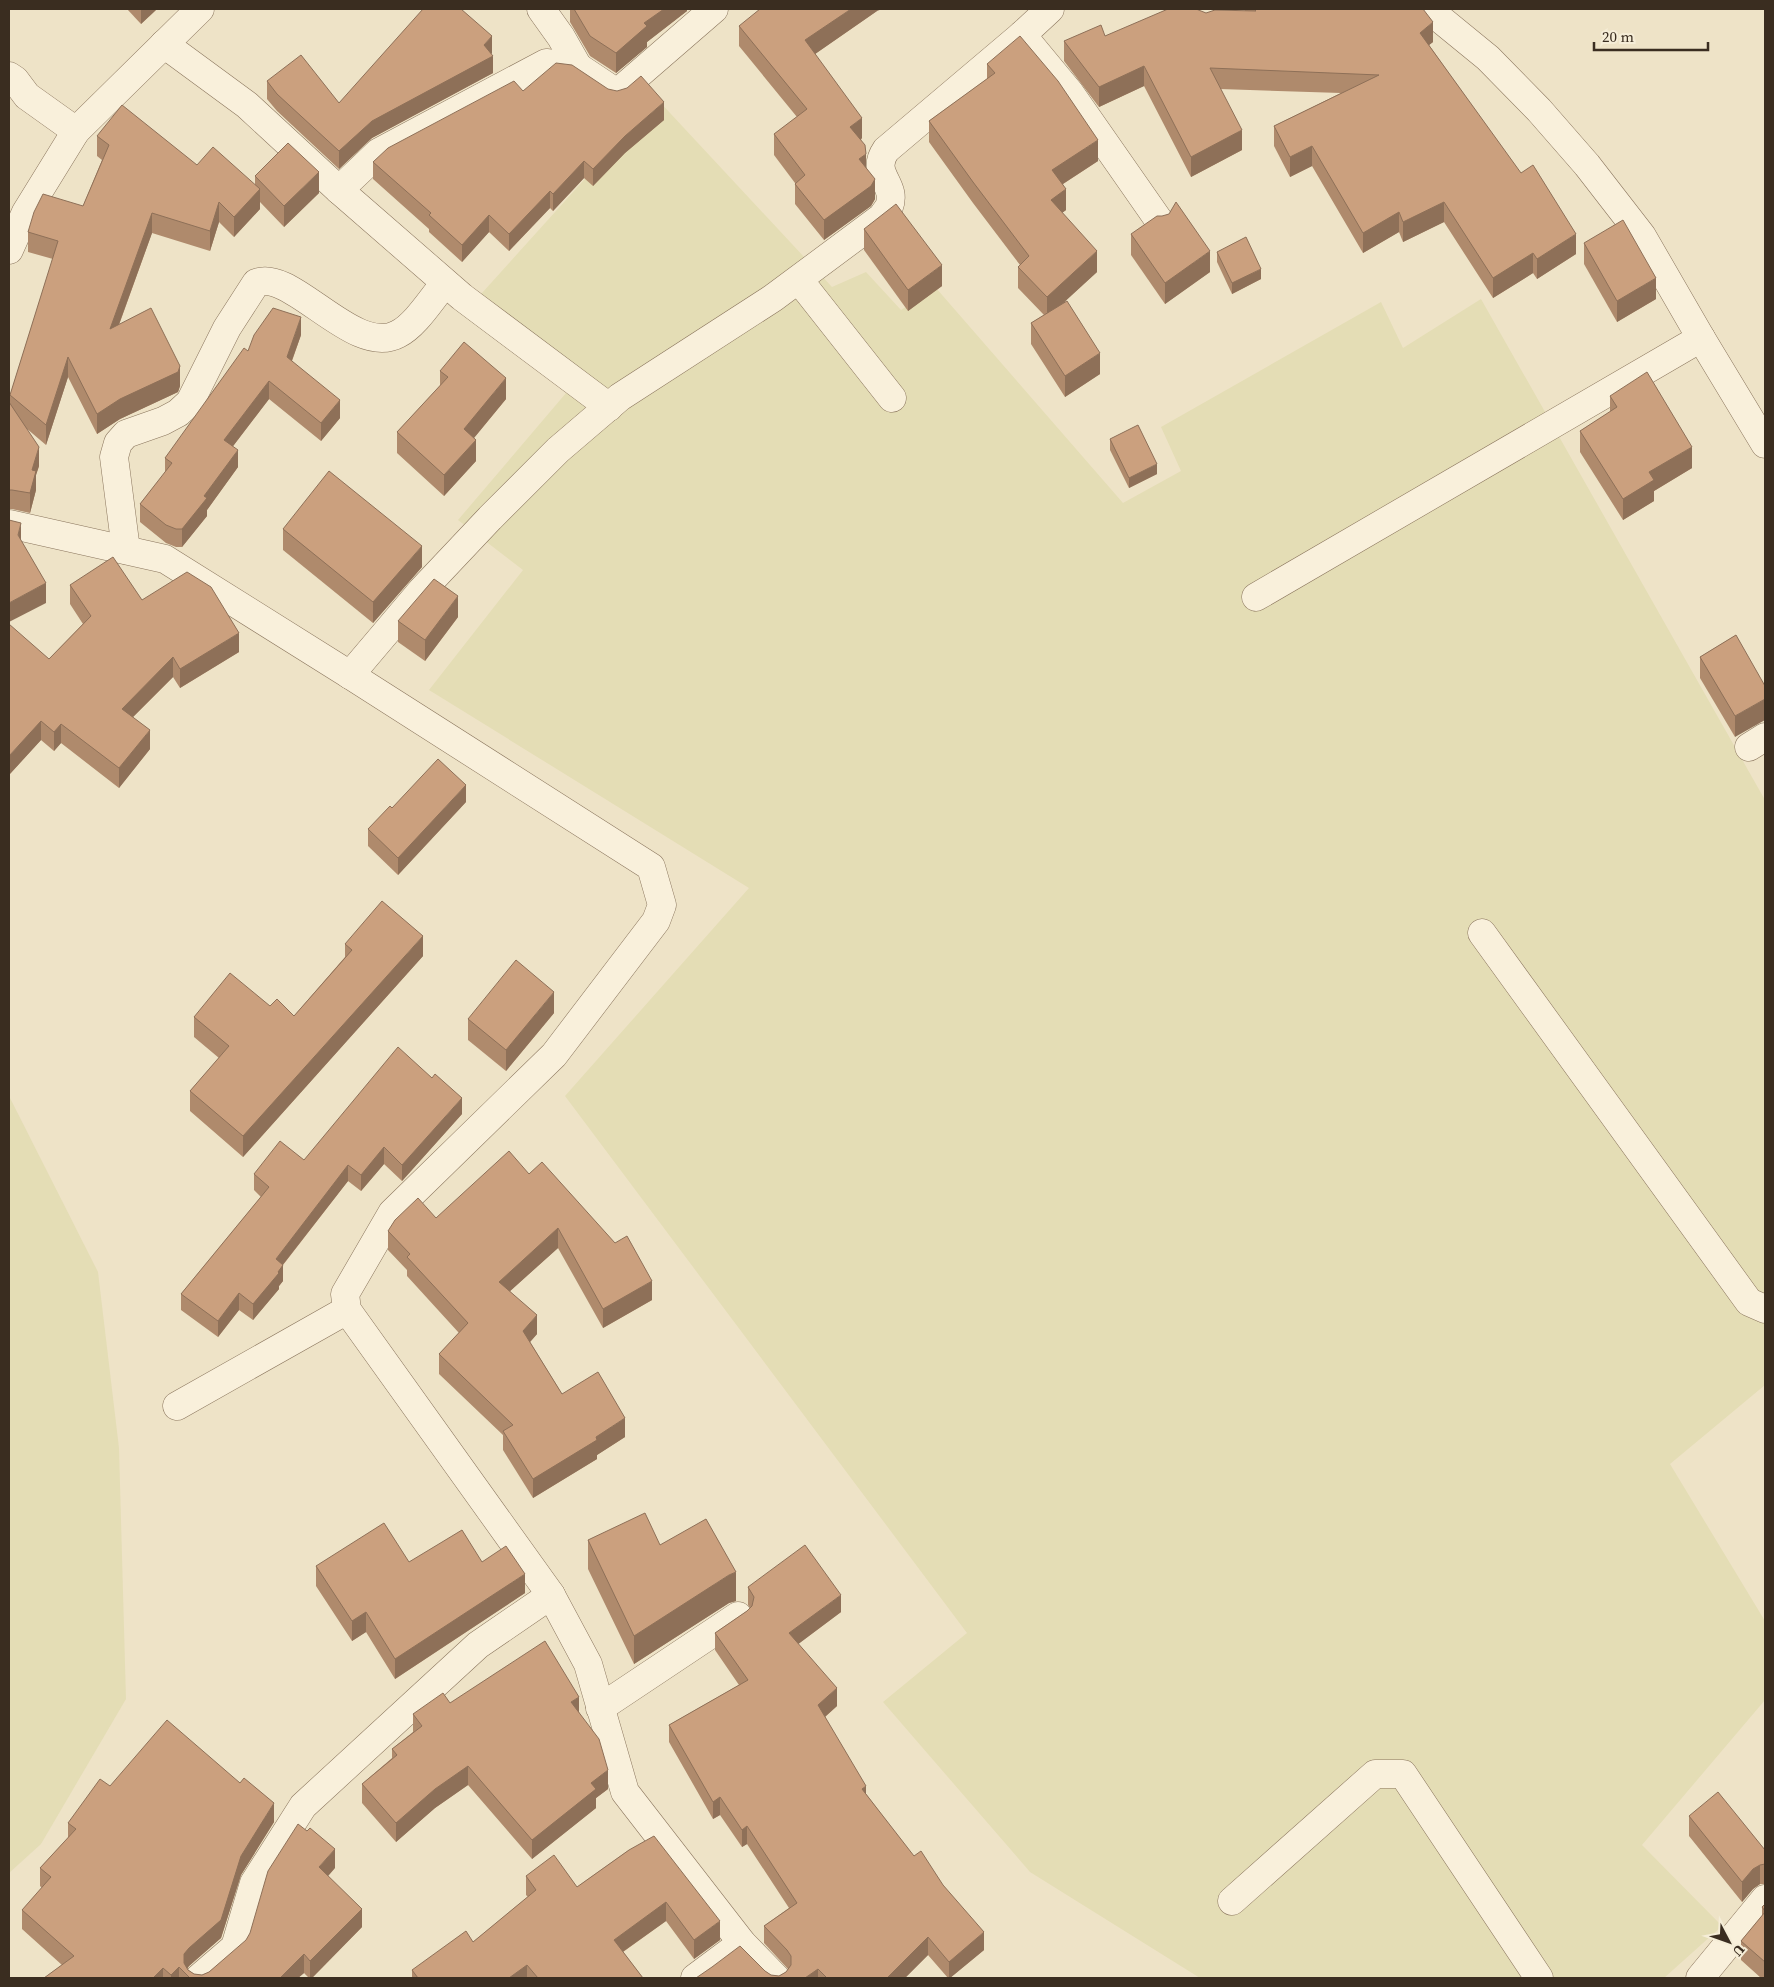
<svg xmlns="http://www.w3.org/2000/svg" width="1774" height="1987" font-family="'Source Serif 4',serif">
<rect width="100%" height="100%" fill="#eee3c7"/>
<g fill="#e4ddb5">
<polygon points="657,99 832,287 866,272 901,310 936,288 1123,503 1181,471 1161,427 1381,302 1403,348 1481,299 1765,800 1765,1385 1670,1464 1765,1621 1765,1700 1642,1845 1722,1926 1664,1978 1200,1978 1030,1872 883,1702 967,1633 565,1096 749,888 429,690 523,570 458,520 572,386 463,314"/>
<polygon points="9,1096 98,1272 119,1448 126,1699 41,1844 9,1873"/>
</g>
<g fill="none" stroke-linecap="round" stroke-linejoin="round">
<defs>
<g id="minor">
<polyline points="541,9 561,37 578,67"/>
<polyline points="1428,9 1488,58 1539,110 1587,165 1642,236 1701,338 1765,444"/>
<polyline points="1022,35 1070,93 1160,222"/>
<polyline points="164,44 247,105 339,190 462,297 609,407"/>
<polyline points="9,76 15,80 27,96 76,131"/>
<polyline points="339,190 379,152 546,63 578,67 617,93 714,9"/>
<polyline points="9,250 26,212 76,131 200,9"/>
<polyline points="799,280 892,398"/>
<polyline points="9,524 165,559 350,675 651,867 662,905 656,921 554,1055 392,1213 345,1294 347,1310 551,1595 588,1664 625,1792 742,1943 776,1978"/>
<path d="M126,550l-12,-93 4,-14 8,-9 37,-13 15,-8 12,-11 37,-74 29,-45c35,-16 98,75 142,51 18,-9 34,-36 47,-51"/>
<polyline points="1256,597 1701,338"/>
<path d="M350,675l72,-85 68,-72 68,-68 62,-53 153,-99 109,-81c2,-3 5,-7 7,-10 9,-24 -20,-32 -3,-57l136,-115 28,-26"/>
<polyline points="1749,747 1765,737"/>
<polyline points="1482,933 1749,1302 1765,1309"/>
<polyline points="177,1406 347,1310"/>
<polyline points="600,1708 738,1616"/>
<polyline points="1232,1901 1375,1774 1403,1774 1539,1978"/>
<polyline points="199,1978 235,1947 254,1883 303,1806 478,1645 551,1595"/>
<polyline points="695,1978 742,1943"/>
<polyline points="1700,1978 1765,1899"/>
</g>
</defs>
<use href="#minor" stroke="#8a755d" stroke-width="29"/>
<use href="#minor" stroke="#f9f0db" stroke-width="28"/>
</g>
<g fill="#af8a6c">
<polygon points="127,9 157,9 141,24"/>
<polygon points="570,9 687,9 687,11 647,42 647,47 616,73 590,56 570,22"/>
<polygon points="1244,9 1423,9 1433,42 1429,45 1576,254 1537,279 1533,273 1493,298 1444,222 1403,242 1399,232 1363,253 1312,166 1290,177 1274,146 1274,126 1341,93 1220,89 1242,150 1191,177 1144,86 1099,107 1064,61 1064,41 1105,36 1206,13 1245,11"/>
<polygon points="877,11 815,54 862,138 861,140 866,168 875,199 871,206 824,240 795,204 795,183 774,155 774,134 797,117 739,46 739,26"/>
<polygon points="492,53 491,54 493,73 372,138 339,169 277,111 267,99 267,81 339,103"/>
<polygon points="987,64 1098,161 1063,184 1066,210 1062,213 1097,272 1065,301 1100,374 1065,397 1031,344 1031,323 1044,315 1018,288 1018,267 1020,265 973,203 929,142 929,121 987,79"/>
<polygon points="608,89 664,120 625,153 593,186 584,178 553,211 550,208 509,251 489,232 462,262 429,232 429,229 373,179 373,162 523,91"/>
<polygon points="97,136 197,165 255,185 255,176 319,193 284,227 260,202 260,209 234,237 219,222 210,251 152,233 119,325 180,386 178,392 120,419 97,434 68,377 46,445 26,428 39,466 36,475 36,490 30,513 12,509 9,509 9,402 10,405 10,395 53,259 28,252 28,232 83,206 102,160 97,156"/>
<polygon points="864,229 942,286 908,311 864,250"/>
<polygon points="1131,234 1210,272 1165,304 1131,255"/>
<polygon points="1584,243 1656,299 1617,322 1584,264"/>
<polygon points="1217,252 1261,279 1232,294 1217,262"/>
<polygon points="301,335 292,361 340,418 321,441 269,399 233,446 238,467 207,510 207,516 182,547 176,547 166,543 140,522 140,504 165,473 165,458 248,351"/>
<polygon points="440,371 506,399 474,438 476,461 444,496 397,453 397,432 440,386"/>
<polygon points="1610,396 1692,468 1654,491 1654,501 1623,520 1580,452 1580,431 1610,412"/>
<polygon points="1110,439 1157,474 1129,488 1110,450"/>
<polygon points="283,529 422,567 373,623 283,550"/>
<polygon points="70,585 142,600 239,652 180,688 173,677 133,717 150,749 119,788 61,743 54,751 41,740 9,775 49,659 83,624 70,604"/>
<polygon points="458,617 425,661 398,642 398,621"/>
<polygon points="1736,635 1735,737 1700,678 1700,657"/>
<polygon points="466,802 398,875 368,846 368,829"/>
<polygon points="345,944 423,956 243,1157 190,1111 190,1091 219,1058 194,1037 194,1017 270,1006 294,1016 345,957"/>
<polygon points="554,1013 506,1071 468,1040 468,1019"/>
<polygon points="462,1114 402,1181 384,1164 361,1191 348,1181 283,1265 283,1281 279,1286 279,1289 253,1320 239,1310 218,1337 181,1310 181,1294 261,1197 254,1190 254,1174"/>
<polygon points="529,1174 652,1300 603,1328 558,1248 510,1291 537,1334 530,1342 562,1394 625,1437 597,1455 597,1459 533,1498 503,1450 503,1435 439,1374 439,1354 459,1333 407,1276 407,1270 388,1250 388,1231 436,1218"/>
<polygon points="588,1540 660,1545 736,1601 729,1603 634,1664 588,1569"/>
<polygon points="409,1562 482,1562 525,1593 395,1679 366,1632 352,1641 316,1586 316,1566"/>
<polygon points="748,1587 841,1612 798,1644 837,1706 825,1717 866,1794 984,1950 950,1978 948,1978 928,1955 905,1978 696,1978 765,1971 771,1975 779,1976 786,1972 788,1969 764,1943 764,1926 789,1908 747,1844 742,1847 720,1815 713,1819 669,1742 669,1725 739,1685 715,1650 715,1633 747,1611 750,1608 748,1605"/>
<polygon points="450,1703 579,1712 608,1789 596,1798 596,1808 532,1859 468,1785 435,1808 396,1842 362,1803 362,1784 392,1758 392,1749 413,1732 413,1714"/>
<polygon points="110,1786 274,1822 241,1875 221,1938 189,1966 187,1969 194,1974 202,1975 209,1972 335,1868 328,1876 362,1927 312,1978 309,1978 304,1973 298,1978 44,1978 62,1965 22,1929 22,1910 42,1888 40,1886 40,1868 68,1838 68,1823"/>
<polygon points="1689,1816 1765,1850 1765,1884 1760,1884 1753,1889 1742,1902 1689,1836"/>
<polygon points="629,1850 720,1940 694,1959 666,1921 623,1952 643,1978 412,1978 412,1970 473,1942 528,1897 526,1895 526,1876 577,1887"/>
<polygon points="1765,1904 1765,1978 1761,1978 1741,1960 1741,1941 1762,1916 1762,1907"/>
</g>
<g fill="#8e7058">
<polygon points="141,9 157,9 141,24"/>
<polygon points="664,9 687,9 687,11 647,42 647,47 616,73 616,53 644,23"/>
<polygon points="851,9 882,9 877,11 805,61 805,40"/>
<polygon points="1433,22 1433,42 1420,52 1420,33"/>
<polygon points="492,36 492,53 486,60 493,56 493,73 372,138 339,169 339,151 372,121 484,45"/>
<polygon points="1144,66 1144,86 1099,107 1099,87"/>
<polygon points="664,102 664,120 625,153 593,186 593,169 625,136"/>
<polygon points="862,118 862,138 850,147 850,127"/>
<polygon points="1242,130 1242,150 1191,177 1191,157"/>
<polygon points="1098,140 1098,161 1052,191 1052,170"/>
<polygon points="1312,146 1312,166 1290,177 1290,157"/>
<polygon points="866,154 866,174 859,159"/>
<polygon points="584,161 584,178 553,211 553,194"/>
<polygon points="319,172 319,193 284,227 284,206"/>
<polygon points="875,179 875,199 871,206 824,240 824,220"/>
<polygon points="260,189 260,209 234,237 234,217"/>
<polygon points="1066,189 1066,210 1051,221 1051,200"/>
<polygon points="550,191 550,208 509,251 509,234"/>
<polygon points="219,202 219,222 210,251 210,231"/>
<polygon points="1444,202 1444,222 1403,242 1403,222"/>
<polygon points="1399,212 1399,232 1363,253 1363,233"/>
<polygon points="152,213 152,233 110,349 110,329"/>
<polygon points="489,215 489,232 462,262 462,245"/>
<polygon points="1576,234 1576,254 1537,279 1537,259"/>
<polygon points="1097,251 1097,272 1047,318 1047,297"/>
<polygon points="1210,251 1210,272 1165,304 1165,283"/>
<polygon points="1533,253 1533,273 1493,298 1493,278"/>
<polygon points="942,265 942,286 908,311 908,290"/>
<polygon points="1261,269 1261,279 1232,294 1232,283"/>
<polygon points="1656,278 1656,299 1617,322 1617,301"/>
<polygon points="301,317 301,335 287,374 287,357"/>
<polygon points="1100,353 1100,374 1065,397 1065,376"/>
<polygon points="68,357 68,377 46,445 46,425"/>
<polygon points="180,366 180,386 178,392 120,419 97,434 97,414 120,399"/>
<polygon points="506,378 506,399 464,450 464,429"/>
<polygon points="269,381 269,399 224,458 224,440"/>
<polygon points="340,400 340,418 321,441 321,423"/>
<polygon points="476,440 476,461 444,496 444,475"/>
<polygon points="39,447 39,466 36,475 36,490 30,513 30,493 32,470"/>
<polygon points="1692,447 1692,468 1654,491 1654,501 1623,520 1623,499 1649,472"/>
<polygon points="238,450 238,467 207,510 207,516 182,547 182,529 204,496"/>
<polygon points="1157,464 1157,474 1129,488 1129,478"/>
<polygon points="21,523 21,543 18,535"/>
<polygon points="422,546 422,567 373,623 373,602"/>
<polygon points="46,583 46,603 9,622 9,603"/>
<polygon points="458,596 458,617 425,661 425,640"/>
<polygon points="239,633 239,652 180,688 180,669"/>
<polygon points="173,657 173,677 122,728 122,709"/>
<polygon points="1765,699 1765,720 1735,737 1735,716"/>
<polygon points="41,721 41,740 9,775 9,756"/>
<polygon points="61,724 61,743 54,751 54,732"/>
<polygon points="150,730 150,749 119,788 119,768"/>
<polygon points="466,785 466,802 398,875 398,858"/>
<polygon points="423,936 423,956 243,1157 243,1136"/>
<polygon points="554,992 554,1013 506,1071 506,1050"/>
<polygon points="462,1098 462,1114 402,1181 402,1165"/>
<polygon points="384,1147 384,1164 361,1191 361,1175"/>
<polygon points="348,1165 348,1181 281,1267 283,1265 283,1281 279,1286 279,1289 253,1320 253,1304 276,1259"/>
<polygon points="558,1228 558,1248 499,1301 499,1282"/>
<polygon points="652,1281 652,1300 603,1328 603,1309"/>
<polygon points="239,1293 239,1310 218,1337 218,1321"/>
<polygon points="537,1315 537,1334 523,1350 523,1331"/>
<polygon points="625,1418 625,1437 597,1455 597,1459 533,1498 533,1479 596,1437"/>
<polygon points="736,1572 736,1601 729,1603 634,1664 634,1636 729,1575"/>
<polygon points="525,1574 525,1593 395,1679 395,1659"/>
<polygon points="841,1595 841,1612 789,1651 789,1633"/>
<polygon points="366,1612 366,1632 352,1641 352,1621"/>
<polygon points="837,1688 837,1706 818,1723 818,1705"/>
<polygon points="579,1697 579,1716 571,1702"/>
<polygon points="468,1766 468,1785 435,1808 396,1842 396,1823 435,1789"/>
<polygon points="608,1770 608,1789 596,1798 596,1808 532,1859 532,1840 591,1783"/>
<polygon points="866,1786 866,1804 862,1789"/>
<polygon points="720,1797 720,1815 713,1819 713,1802"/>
<polygon points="274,1803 274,1822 241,1875 221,1938 189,1966 184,1973 184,1954 241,1856"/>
<polygon points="747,1826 747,1844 742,1847 742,1830"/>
<polygon points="335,1849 335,1868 319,1886 319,1867"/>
<polygon points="1760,1865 1760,1884 1753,1889 1742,1902 1742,1882 1753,1869"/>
<polygon points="666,1902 666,1921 614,1958 614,1940"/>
<polygon points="362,1909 362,1927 312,1978 310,1978 310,1961"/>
<polygon points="720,1921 720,1940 694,1959 694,1940"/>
<polygon points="984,1932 984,1950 950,1978 949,1978 949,1962"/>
<polygon points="928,1937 928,1955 905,1978 887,1978"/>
<polygon points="304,1954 304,1973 298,1978 280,1978"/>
<polygon points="527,1965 527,1978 509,1978"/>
<polygon points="179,1967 179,1978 171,1978 171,1975"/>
<polygon points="163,1968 163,1978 153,1978"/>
<polygon points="818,1969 818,1978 805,1978"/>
</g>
<g fill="#cba07e" stroke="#8e7058">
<polygon points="423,9 461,9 492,36 484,45 493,56 372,121 339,151 277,94 267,81 301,55 339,103"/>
<polygon points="574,9 664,9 644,23 647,26 616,53 590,36"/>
<polygon points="760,9 851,9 805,40 862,118 850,127 865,145 866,154 859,159 875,179 871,186 824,220 795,184 805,175 774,134 807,109 739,26"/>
<polygon points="1168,9 1196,9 1206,13 1215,10 1256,11 1254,9 1423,9 1433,22 1420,33 1521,173 1533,165 1576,234 1537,259 1533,253 1493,278 1444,202 1403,222 1399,212 1363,233 1312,146 1290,157 1274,126 1379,75 1210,68 1242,130 1191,157 1144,66 1099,87 1064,41 1101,25 1105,36"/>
<polygon points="1020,36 1058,81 1098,140 1052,170 1066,189 1051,200 1097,251 1047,297 1018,267 1029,256 973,182 929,121 995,73 987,64"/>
<polygon points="556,63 572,65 608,89 617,91 627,88 641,76 664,102 625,136 593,169 584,161 553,194 550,191 509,234 489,215 462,245 429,215 431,213 373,162 388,148 514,81 523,91"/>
<polygon points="122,105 197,165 213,147 260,189 234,217 219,202 210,231 152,213 110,329 151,308 180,366 178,372 120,399 97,414 68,357 46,425 10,395 58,241 28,232 34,212 43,194 83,206 109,145 97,136"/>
<polygon points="288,143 319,172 284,206 255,176"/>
<polygon points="1176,202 1210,251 1165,283 1131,234 1157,216 1162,216 1169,214"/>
<polygon points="896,204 942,265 908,290 864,229"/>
<polygon points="1623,220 1656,278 1617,301 1584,243"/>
<polygon points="1246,237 1261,269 1232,283 1217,252"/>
<polygon points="1067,301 1100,353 1065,376 1031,323"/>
<polygon points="273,308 301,317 287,357 340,400 321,423 269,381 224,440 238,450 204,496 207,498 182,529 176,529 166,525 140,504 172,463 165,458 244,348 248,351 254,335"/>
<polygon points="464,342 506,378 464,429 476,440 444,475 397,432 448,377 440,371"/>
<polygon points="1647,372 1692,447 1649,472 1654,480 1623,499 1580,431 1617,407 1610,396"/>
<polygon points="9,402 39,447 32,470 36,471 30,493 12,490 9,490"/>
<polygon points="1138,425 1157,464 1129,478 1110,439"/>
<polygon points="329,471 422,546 373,602 283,529"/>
<polygon points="9,520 21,523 18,535 46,583 9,603"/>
<polygon points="113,557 142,600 187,572 211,587 239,633 180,669 173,657 122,709 150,730 119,768 61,724 54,732 41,721 9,756 9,624 49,659 91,616 70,585"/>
<polygon points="434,579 458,596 425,640 398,621"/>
<polygon points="1736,635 1765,686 1765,699 1735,716 1700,657"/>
<polygon points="438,759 466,785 398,858 368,829 390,806 392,808"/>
<polygon points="382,901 423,936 243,1136 190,1091 229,1046 194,1017 230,973 270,1006 277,999 294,1016 352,950 345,944"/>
<polygon points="516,960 554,992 506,1050 468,1019"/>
<polygon points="398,1047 432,1078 435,1074 462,1098 402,1165 384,1147 361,1175 348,1165 276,1259 283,1265 278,1272 279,1273 253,1304 239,1293 218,1321 181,1294 269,1187 254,1174 280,1141 304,1160"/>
<polygon points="509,1151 529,1174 542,1162 615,1243 627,1236 652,1281 603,1309 558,1228 499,1282 537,1315 523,1331 562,1394 598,1372 625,1418 596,1437 597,1440 533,1479 503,1431 513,1425 439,1354 468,1323 407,1257 410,1254 388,1231 395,1220 418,1198 436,1218"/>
<polygon points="645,1513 660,1545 706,1519 736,1572 729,1575 634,1636 588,1540"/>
<polygon points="384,1523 409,1562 462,1530 482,1562 506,1546 525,1574 395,1659 366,1612 352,1621 316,1566"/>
<polygon points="805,1545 841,1595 789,1633 837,1688 818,1705 866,1786 862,1789 914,1856 921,1851 943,1885 984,1932 949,1962 928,1937 887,1978 827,1978 818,1969 805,1978 696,1978 712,1967 740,1946 765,1971 771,1975 779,1976 786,1972 791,1965 791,1956 787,1950 764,1926 797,1903 747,1826 742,1830 720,1797 713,1802 669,1725 748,1680 715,1633 747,1611 752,1606 754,1597 748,1587"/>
<polygon points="545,1641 579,1697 571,1702 599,1739 608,1770 591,1783 596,1789 532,1840 468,1766 435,1789 396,1823 362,1784 397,1755 392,1749 422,1726 413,1714 443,1693 450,1703"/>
<polygon points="167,1720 240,1783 244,1778 274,1803 241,1856 221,1920 189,1948 184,1954 184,1963 188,1970 194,1974 202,1975 209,1972 246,1940 250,1933 268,1871 298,1824 307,1831 310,1828 335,1849 319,1867 362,1909 310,1961 304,1954 280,1978 190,1978 179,1967 171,1975 163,1968 153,1978 44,1978 74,1956 22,1910 51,1877 40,1868 76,1829 68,1823 100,1779 110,1786"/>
<polygon points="1718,1792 1765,1850 1765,1864 1760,1865 1753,1869 1742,1882 1689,1816"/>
<polygon points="654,1836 720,1921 694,1940 666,1902 614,1940 643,1978 538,1978 527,1965 509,1978 418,1978 412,1970 466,1931 473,1942 536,1890 526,1876 554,1855 577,1887 629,1850"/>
<polygon points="1765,1904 1765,1911 1762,1907"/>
<polygon points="1765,1912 1765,1962 1741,1941"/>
</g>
<rect width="1774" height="1987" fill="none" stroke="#3a2d20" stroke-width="20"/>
<g transform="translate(1729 1942) rotate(131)" stroke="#f5edd7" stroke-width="4" paint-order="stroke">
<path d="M0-4L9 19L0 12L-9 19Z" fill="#3a2d20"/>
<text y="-8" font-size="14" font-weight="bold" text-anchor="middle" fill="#3a2d20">U</text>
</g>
<path d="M1594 42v8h114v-8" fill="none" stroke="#3a2d20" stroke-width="2.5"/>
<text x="1602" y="42" font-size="15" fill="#3a2d20" stroke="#f5edd7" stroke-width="4" paint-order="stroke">20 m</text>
</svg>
